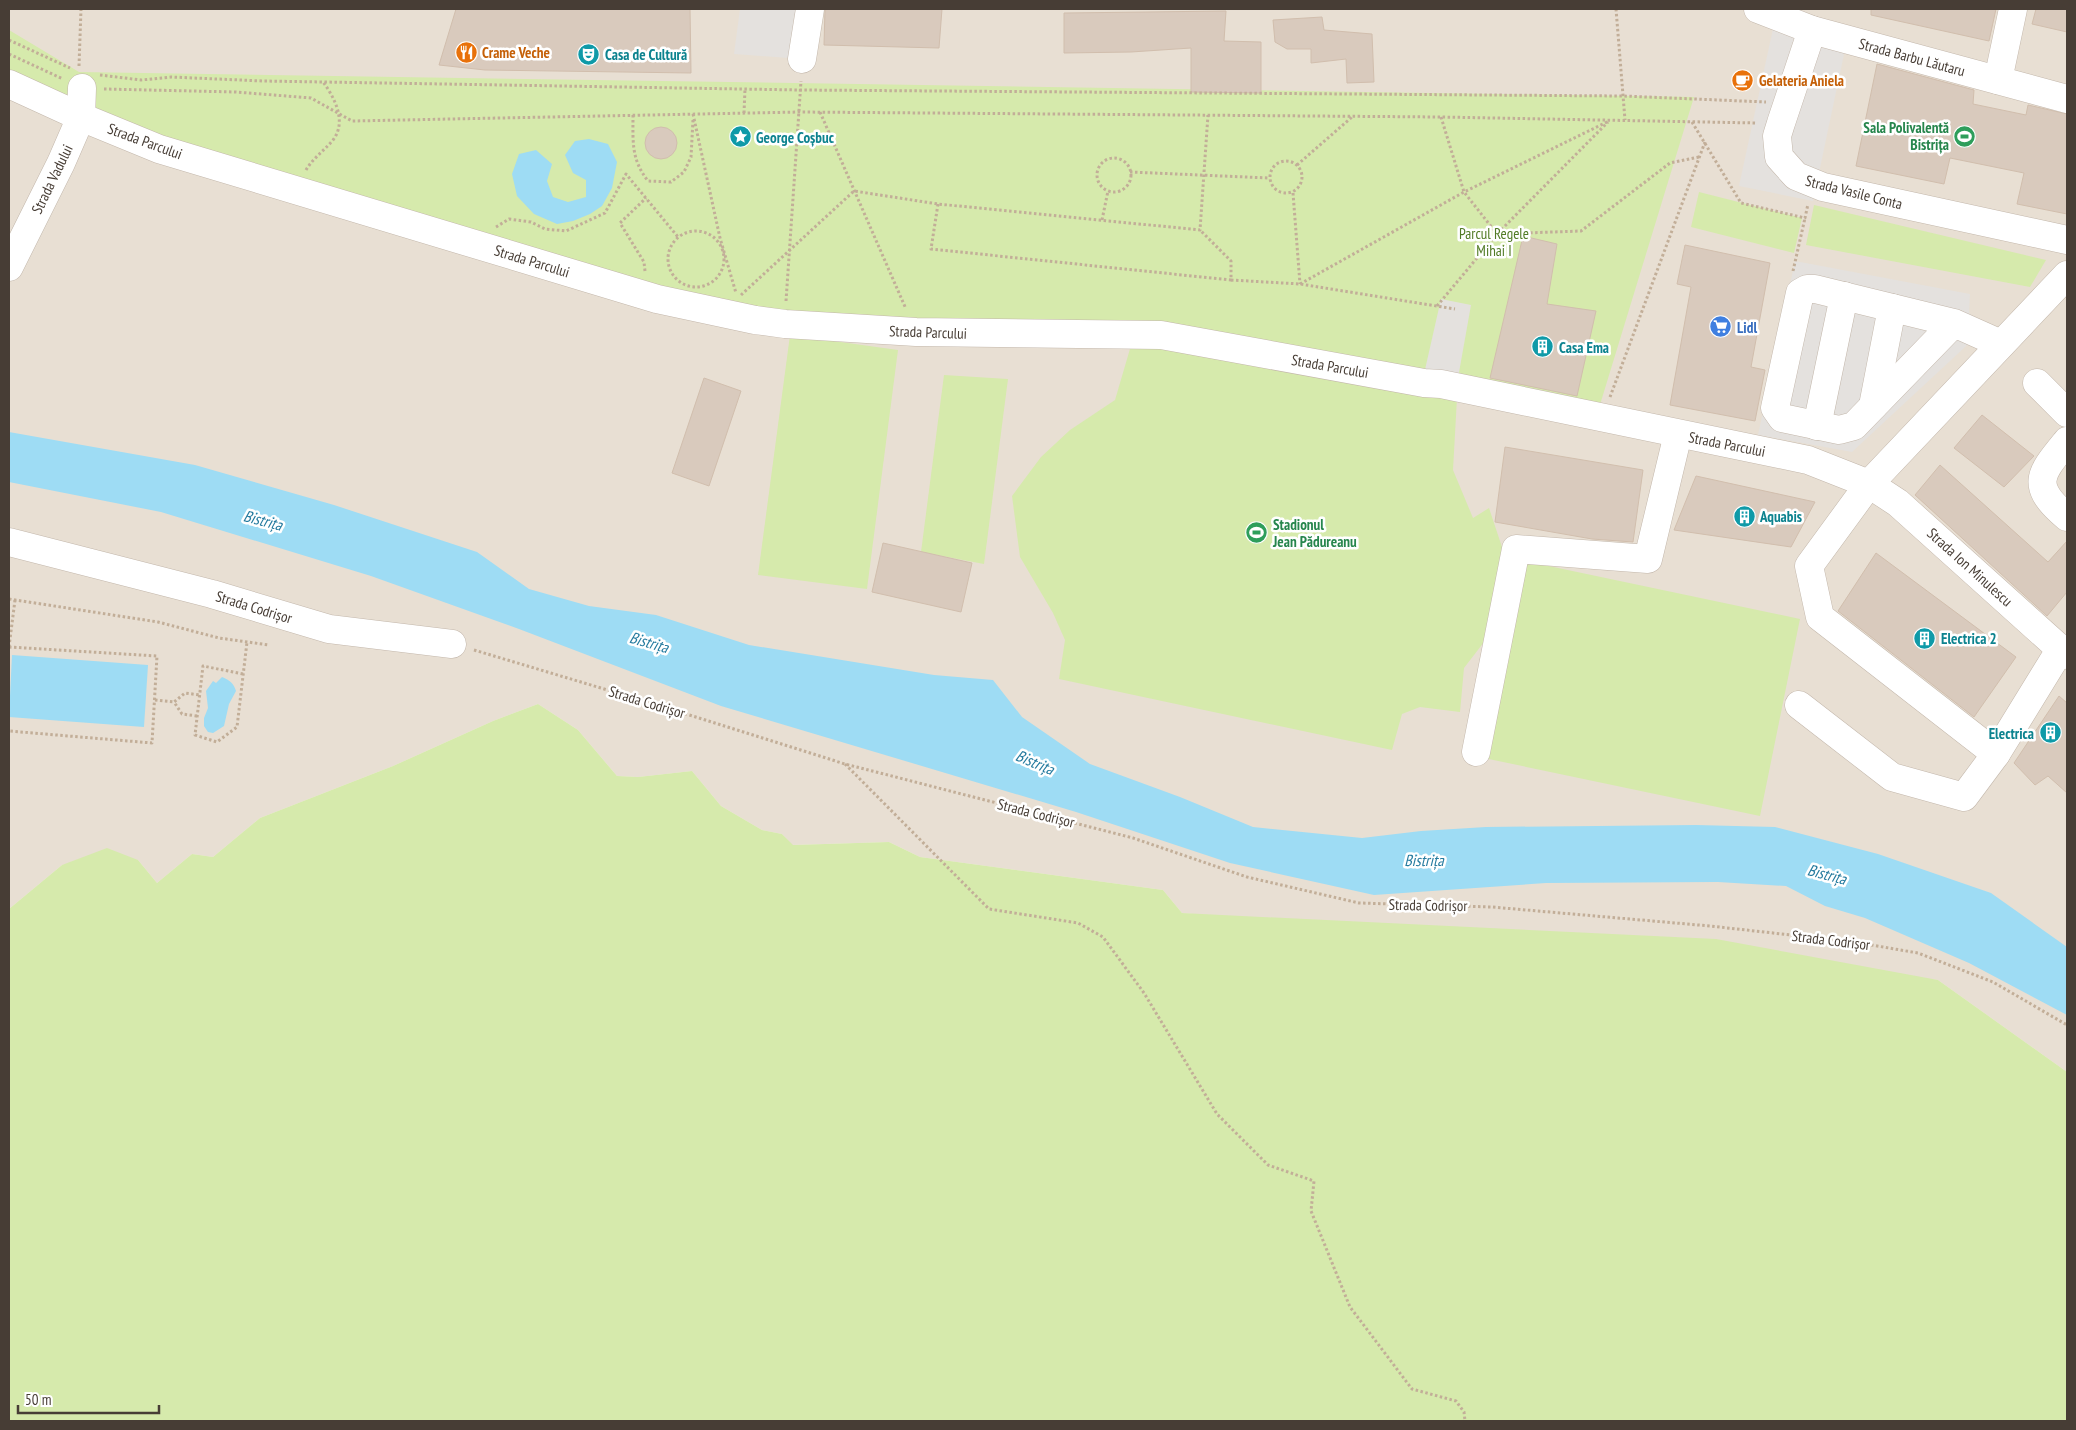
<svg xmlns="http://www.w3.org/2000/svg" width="2076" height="1430" font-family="'PT Sans Narrow',sans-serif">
<rect width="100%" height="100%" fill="#f4eee5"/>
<polygon fill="#e8dfd3" points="9,9 2067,9 2067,1072 1938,980 1182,913 1163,890 920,857 889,842 792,845 782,834 762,830 721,806 692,771 638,777 617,776 578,730 538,704 493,721 393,766 260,818 213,857 192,854 157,883 138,860 62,865 9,909"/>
<g fill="#d6eaac">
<polygon points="9,30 79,72 1694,97 1599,408 1161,335 755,320 81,117 9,87"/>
<polygon points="1699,192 1802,218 1794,253 1691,227"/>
<polygon points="1814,205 2046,260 2030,287 1806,245"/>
<polygon points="790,335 898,350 867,589 758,575"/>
<polygon points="1132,342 1457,398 1453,470 1473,518 1489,508 1502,547 1491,633 1464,668 1460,712 1420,707 1402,714 1392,750 1059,679 1065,640 1053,613 1020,557 1012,496 1041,457 1070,430 1115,400"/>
<polygon points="944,375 1008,379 984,564 921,552"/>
<polygon points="1525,561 1800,619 1760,816 1484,758"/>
<polygon points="538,704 578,730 617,776 638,777 692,771 721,806 762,830 782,834 793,845 889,842 920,857 1163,890 1182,913 1716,939 1938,980 2067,1072 2067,1421 9,1421 9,909 62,865 107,848 138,860 157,883 192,854 213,857 260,818 393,766 493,721"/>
</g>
<g fill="#e4e1de">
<polygon points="740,9 807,9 802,59 734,54"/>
<polygon points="1774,24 1847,40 1813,201 1739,186"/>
<polygon points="1795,261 1970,294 1969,313 1983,324 1978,335 1852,452 1758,435"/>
<polygon points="1441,299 1471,305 1458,378 1424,374"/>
</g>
<g fill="#9edcf4">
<polygon points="589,139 608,144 617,162 612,188 602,206 590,214 573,221 557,224 534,214 517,196 512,174 519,154 536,150 552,164 547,181 553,197 568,202 586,197 586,180 573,173 565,155 575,141"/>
<polygon points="9,432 195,465 334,505 477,552 529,589 589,606 656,615 749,645 934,675 993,680 1022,717 1090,764 1180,797 1253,827 1362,838 1421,831 1486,827 1696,825 1775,827 1878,854 1991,893 2067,947 2067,1015 1969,963 1865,918 1825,906 1786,886 1718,882 1546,883 1374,895 1230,863 1076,812 721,706 519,629 371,576 161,512 9,482"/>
<polygon points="12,655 148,665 144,727 9,717"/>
<path d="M222,677c8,3 12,7 14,14l-7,13 -5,22 -11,7 -5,-1 -4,-6v-8l4,-10 -2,-17 7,-10 3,2z"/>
</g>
<g fill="#d9cabd" stroke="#d1bead">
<polygon points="456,9 690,9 691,73 485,70 439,65"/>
<polygon points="825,9 942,9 939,48 824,45"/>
<polygon points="1871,9 1996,9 1989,41 1871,15"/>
<polygon points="2036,9 2067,9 2067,32 2032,24"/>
<polygon points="1226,11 1224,41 1261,42 1261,93 1191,92 1191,48 1131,52 1064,53 1064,13"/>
<polygon points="1322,17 1324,30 1372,34 1374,82 1347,83 1346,59 1311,63 1311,49 1287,49 1275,42 1273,20"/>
<polygon points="1877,64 1974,90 1973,104 2026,115 2028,105 2067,114 2067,214 2017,204 2024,173 1950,158 1944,184 1856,166"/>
<circle cx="661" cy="143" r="16"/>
<polygon points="1523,236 1557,244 1547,304 1596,311 1577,396 1490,378"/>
<polygon points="1685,245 1770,263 1751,367 1765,370 1755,421 1670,405 1691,287 1677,284"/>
<polygon points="704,378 741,391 709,486 672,473"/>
<polygon points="1982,415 2034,456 2004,487 1954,448"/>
<polygon points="1505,447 1643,470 1633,542 1592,539 1495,522"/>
<polygon points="1940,465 2048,562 2067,541 2067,592 2047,616 1915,495"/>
<polygon points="1696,476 1815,502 1791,547 1674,530"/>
<polygon points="883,543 972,563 961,612 872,592"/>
<polygon points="1876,553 2016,657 1974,717 1838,611"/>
<polygon points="2059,696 2067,703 2067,793 2048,776 2035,785 2014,763"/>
</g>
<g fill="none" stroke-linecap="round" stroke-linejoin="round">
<defs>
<g id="minor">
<polyline points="1758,9 1812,30 2067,99"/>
<polyline points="1812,30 1781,123 1777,136 1779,157 1796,176 1823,187 2067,240"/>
<polyline points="802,59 810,9"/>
<polyline points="1998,80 2013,9"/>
<polyline points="9,84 81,117 159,149 657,299 755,320 785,324 916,332 1161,335 1424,383 1441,384 1808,460 1869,484 1898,503 2067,655"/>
<polyline points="9,267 61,163 81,117 82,88"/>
<polyline points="1954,323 1854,426 1839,430 1782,418 1775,408 1800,293 1807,289 1815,289 1954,323 2001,344"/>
<polyline points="2037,383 2067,413"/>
<polyline points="1873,406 1892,308"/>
<polyline points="1817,426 1844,296"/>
<path d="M2067,441c-27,33 -38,44 0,76"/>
<polyline points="9,542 212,594 329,629 452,644"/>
<polyline points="2060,650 1996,754 1820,617 1809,566 1869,484 2067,275"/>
<polyline points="1799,705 1892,777 1964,797 1996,754"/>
<polyline points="1476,752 1516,549 1648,559 1678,434"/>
</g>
</defs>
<use href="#minor" stroke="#c3b7ab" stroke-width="29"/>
<g stroke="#c2ae98" stroke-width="3" stroke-dasharray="2.5 2.5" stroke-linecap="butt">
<polyline points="1616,9 1625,120"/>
<polyline points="9,40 70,68"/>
<polyline points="9,54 63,79"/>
<polyline points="79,66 81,9"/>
<polyline points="100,75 141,80 171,77 263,81 801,90 1623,96 1766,102"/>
<polyline points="104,89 236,92 311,98 352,121 799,112 1441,117 1757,123"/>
<polyline points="820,112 906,309"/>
<polyline points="744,113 745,89"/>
<polyline points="693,114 720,238 736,293"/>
<path d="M633,115c0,27 -2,44 15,66l23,1 13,-10 7,-15 2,-37"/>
<polyline points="1441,117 1464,192 1497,234 1581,231 1670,163 1699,157"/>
<polyline points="1692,122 1741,203 1805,218 1808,204"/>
<circle cx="1114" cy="175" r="17"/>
<circle cx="1286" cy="177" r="16"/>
<polyline points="1297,165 1352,117"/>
<path d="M306,170c7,-12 18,-19 27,-30 14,-18 2,-42 -10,-58"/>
<polyline points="1130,172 1269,178"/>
<polyline points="1293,193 1300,284"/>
<polyline points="938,204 931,249 1231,280 1231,261 1200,230"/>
<polyline points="1102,220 1108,191"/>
<polyline points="496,227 509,219 531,222 545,229 566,231 605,213 626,174 678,237"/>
<circle cx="696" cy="259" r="28"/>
<polyline points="645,271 644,262 620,223 646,198"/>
<polyline points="1793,271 1805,218"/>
<polyline points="1231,280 1300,284 1455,309"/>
<polyline points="1300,284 1464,192 1609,121"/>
<polyline points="741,295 854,191 938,204 1200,230 1208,115"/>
<polyline points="786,301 801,81"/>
<polyline points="1437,306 1497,234 1608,122"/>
<polyline points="1610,397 1705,142"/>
<polyline points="9,599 158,622 219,638 269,645"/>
<polyline points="9,647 157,656 152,743 9,731"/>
<polyline points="9,647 15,600"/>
<polyline points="474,650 661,706 845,764 1133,838 1247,877 1359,903 1492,907 1710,926 1854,942 1918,953 1993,982 2067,1025"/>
<polyline points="243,674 203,666 195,735 217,742 237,727 247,642"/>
<polyline points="155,700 174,702"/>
<polyline points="197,716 182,714 174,702 185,693 200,695"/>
<polyline points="845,764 989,909 1078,923 1103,937 1144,993 1217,1114 1268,1165 1314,1181 1311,1211 1350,1307 1412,1389 1456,1401 1464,1412 1465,1421"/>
</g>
<use href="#minor" stroke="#fff" stroke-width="28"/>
</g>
<defs>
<symbol id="restaurant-disc" viewBox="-11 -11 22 22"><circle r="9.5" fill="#e8710a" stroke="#fff"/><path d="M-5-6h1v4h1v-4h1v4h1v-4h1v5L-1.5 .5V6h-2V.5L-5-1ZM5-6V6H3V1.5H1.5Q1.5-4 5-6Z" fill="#fff"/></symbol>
<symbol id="theatre-disc" viewBox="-11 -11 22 22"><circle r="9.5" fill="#0f9aa8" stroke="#fff"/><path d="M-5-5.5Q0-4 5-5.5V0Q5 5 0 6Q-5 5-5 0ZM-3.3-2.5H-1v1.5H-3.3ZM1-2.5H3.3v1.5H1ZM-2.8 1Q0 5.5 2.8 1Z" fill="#fff"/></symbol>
<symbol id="cafe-disc" viewBox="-11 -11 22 22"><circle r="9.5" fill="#e8710a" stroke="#fff"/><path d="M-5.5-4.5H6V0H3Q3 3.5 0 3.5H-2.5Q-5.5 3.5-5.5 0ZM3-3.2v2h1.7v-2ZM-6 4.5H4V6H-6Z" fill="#fff"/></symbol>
<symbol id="stadium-disc" viewBox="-11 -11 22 22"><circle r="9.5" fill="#2e9e5b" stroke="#fff"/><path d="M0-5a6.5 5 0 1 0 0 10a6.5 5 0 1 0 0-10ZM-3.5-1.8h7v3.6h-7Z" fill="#fff"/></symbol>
<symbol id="sight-disc" viewBox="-11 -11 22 22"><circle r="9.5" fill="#0f9aa8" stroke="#fff"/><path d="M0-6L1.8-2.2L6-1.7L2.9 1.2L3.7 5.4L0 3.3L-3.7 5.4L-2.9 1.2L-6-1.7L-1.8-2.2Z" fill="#fff"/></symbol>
<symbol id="supermarket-disc" viewBox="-11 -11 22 22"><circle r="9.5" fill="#3f7fe0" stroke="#fff"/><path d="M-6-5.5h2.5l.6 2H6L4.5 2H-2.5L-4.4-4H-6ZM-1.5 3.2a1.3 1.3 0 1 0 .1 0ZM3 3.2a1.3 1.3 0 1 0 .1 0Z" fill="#fff"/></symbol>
<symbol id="building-disc" viewBox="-11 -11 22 22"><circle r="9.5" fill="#0f9aa8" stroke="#fff"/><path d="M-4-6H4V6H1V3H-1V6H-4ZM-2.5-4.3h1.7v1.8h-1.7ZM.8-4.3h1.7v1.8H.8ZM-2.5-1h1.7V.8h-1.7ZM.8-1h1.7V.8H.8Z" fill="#fff"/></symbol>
</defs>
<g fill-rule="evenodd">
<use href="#restaurant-disc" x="454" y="40" width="25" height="25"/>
<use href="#theatre-disc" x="576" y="42" width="25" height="25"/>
<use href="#cafe-disc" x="1730" y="68" width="25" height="25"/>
<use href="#stadium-disc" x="1952" y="124" width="25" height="25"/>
<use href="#sight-disc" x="728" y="124" width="25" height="25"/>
<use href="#supermarket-disc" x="1708" y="314" width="25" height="25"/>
<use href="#building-disc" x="1530" y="334" width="25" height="25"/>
<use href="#building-disc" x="1732" y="504" width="25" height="25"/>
<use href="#stadium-disc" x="1244" y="520" width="25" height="25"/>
<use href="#building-disc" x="1912" y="626" width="25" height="25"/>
<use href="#building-disc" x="2038" y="720" width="25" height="25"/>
</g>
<g text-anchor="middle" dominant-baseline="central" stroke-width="5" stroke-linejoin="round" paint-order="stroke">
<g font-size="15" font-weight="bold" fill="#c56008" stroke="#fff" text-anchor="start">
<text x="482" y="52">Crame Veche</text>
<text x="1759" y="80">Gelateria Aniela</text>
</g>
<g font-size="15" font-weight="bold" fill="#0d838f" stroke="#fff" text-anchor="start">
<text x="605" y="54">Casa de Cultură</text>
<text x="756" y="137">George Coșbuc</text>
<text x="1559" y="347">Casa Ema</text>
<text x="1760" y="516">Aquabis</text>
<text x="1941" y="638">Electrica 2</text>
<text x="2034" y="733" text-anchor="end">Electrica</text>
</g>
<g font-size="15" fill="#473d35" stroke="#fff">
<text transform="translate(1912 57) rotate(15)">Strada Barbu Lăutaru</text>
<text transform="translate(145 141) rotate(20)">Strada Parcului</text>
<text transform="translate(52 179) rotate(-64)">Strada Vadului</text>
<text transform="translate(1854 192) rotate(14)">Strada Vasile Conta</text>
<text transform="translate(532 261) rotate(17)">Strada Parcului</text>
<text transform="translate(928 332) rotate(2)">Strada Parcului</text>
<text transform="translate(1330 366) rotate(10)">Strada Parcului</text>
<text transform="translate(1727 444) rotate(11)">Strada Parcului</text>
<text transform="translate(1970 567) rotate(42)">Strada Ion Minulescu</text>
<text transform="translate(254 607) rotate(17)">Strada Codrișor</text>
<text transform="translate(647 702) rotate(17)">Strada Codrișor</text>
<text transform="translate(1036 813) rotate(14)">Strada Codrișor</text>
<text transform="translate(1428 905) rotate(1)">Strada Codrișor</text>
<text transform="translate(1831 940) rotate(7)">Strada Codrișor</text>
</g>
<g font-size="15" font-weight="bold" fill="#27864d" stroke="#fff" text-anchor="end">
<text x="1949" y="127">Sala Polivalentă<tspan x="1949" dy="17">Bistrița</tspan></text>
<text x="1273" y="524" text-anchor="start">Stadionul<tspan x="1273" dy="17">Jean Pădureanu</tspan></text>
</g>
<g font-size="15" fill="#517b25" stroke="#fff">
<text x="1494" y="233">Parcul Regele<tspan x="1494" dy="17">Mihai I</tspan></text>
</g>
<g font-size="15" font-weight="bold" fill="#366cbe" stroke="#fff" text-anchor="start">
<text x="1737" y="327">Lidl</text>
</g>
<g font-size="16" font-style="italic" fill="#257b9f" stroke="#fff">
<text transform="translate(263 520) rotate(15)">Bistrița</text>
<text transform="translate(649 642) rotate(16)">Bistrița</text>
<text transform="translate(1035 762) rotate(23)">Bistrița</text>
<text x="1424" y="860">Bistrița</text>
<text transform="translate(1827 874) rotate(15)">Bistrița</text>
</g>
</g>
<rect width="2076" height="1430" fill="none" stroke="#473d35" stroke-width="20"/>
<path d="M18 1405v8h141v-8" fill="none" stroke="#473d35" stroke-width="2.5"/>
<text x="25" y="1405" font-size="15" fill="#473d35" stroke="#ffffff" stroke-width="4" paint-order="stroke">50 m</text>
</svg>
